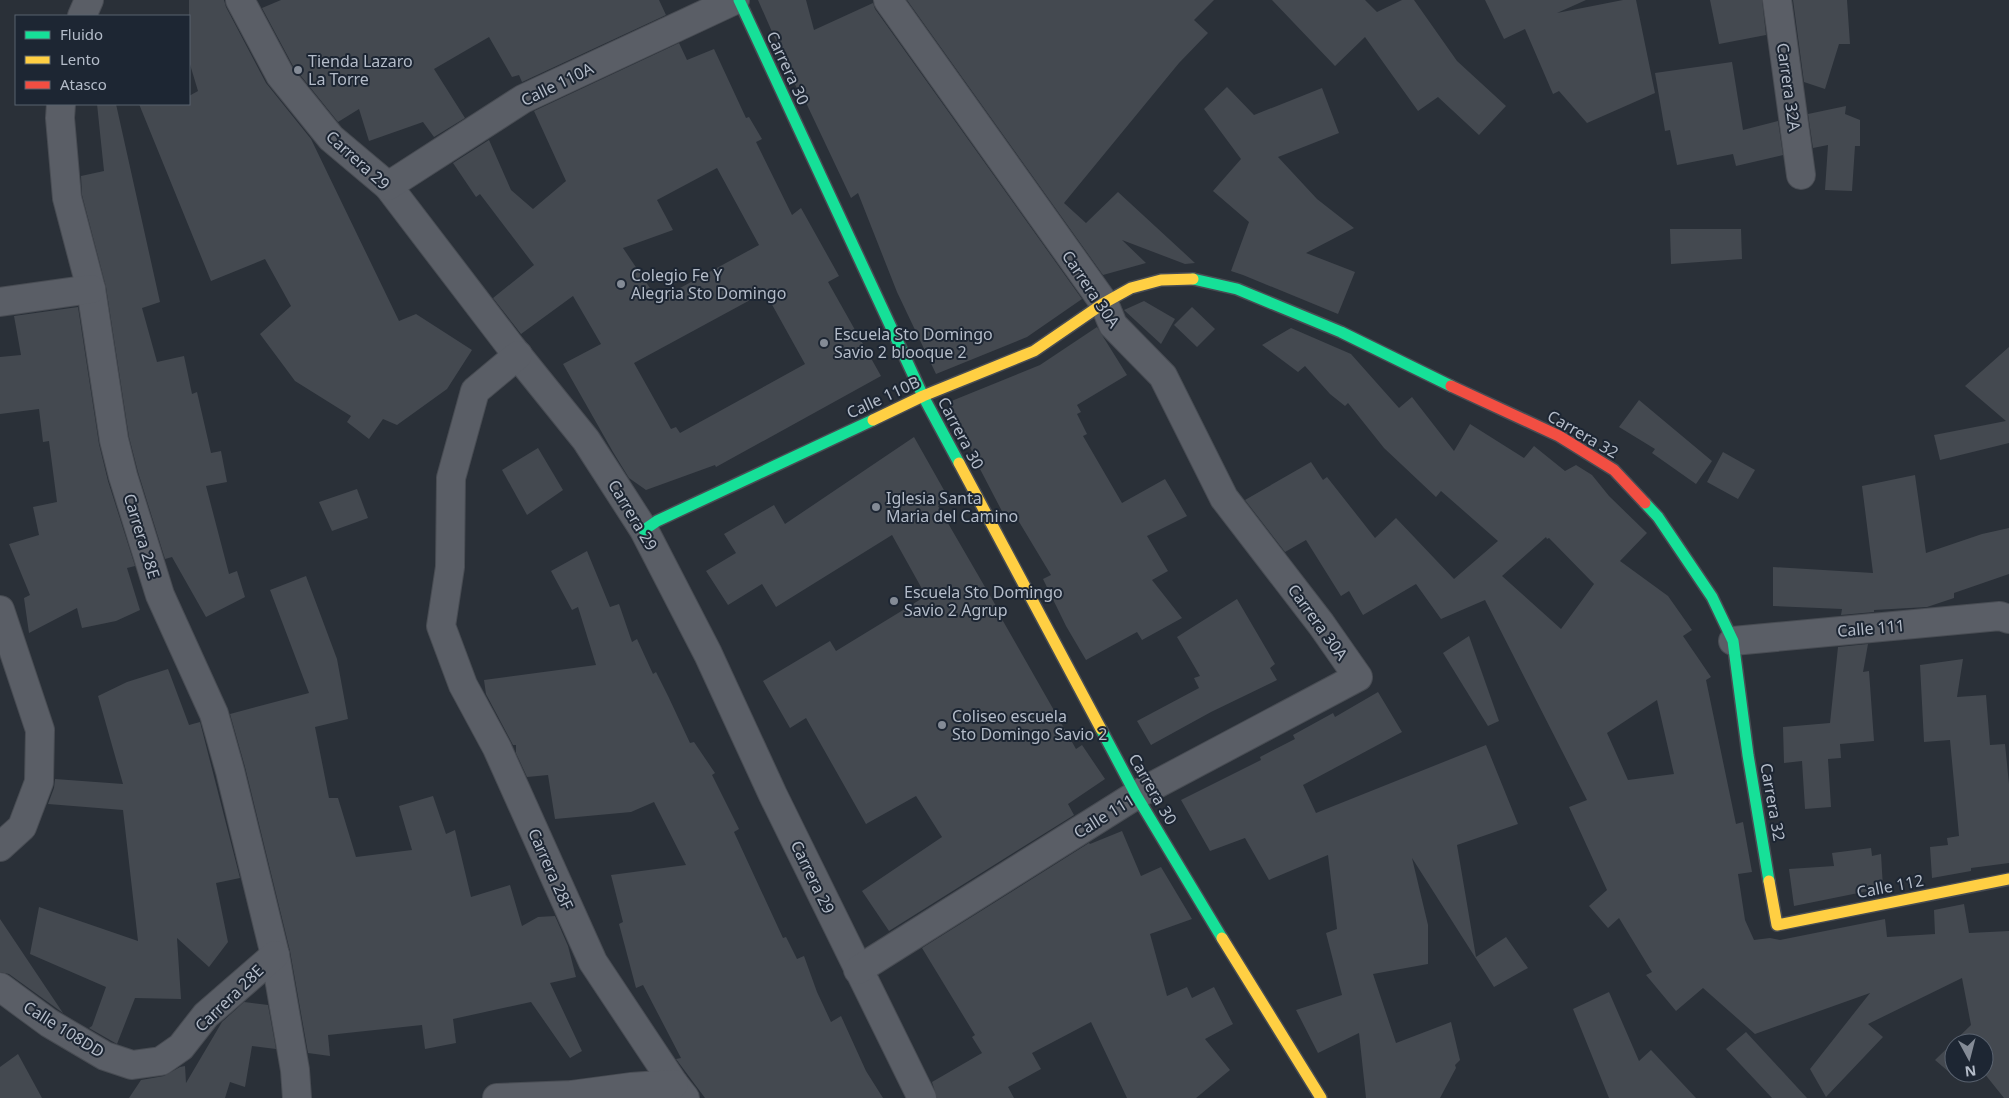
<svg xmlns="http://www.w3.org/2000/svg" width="2009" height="1098" font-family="'Noto Sans',sans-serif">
<rect width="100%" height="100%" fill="#2a3038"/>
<g fill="#444950" fill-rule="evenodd">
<polygon points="189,0 224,0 226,7 266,83 311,139 399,321 416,314 472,350 447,389 397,425 383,419 369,439 347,422 351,416 295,381 260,334 291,306 265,259 211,281 139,104 189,104 189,96 198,91 189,61"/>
<polygon points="281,0 659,0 666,15 522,82 519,75 512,77 489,37 434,69 465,118 434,137 423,122 369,141 359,109 338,122 293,66 262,8"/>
<polygon points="758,0 806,0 814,30 873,3 875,9 1082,299 1027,337 936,374 897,292 858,193 851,198 800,90 798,91"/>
<polygon points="907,0 1214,0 1194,20 1208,33 1179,63 1064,203 1086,223 1118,192 1195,263 1185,264 1122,240 1146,263 1103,275"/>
<polygon points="1272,0 1365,0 1377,12 1402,0 1414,0 1457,61 1506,106 1479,135 1438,97 1418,111 1365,37 1335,66"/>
<polygon points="1485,0 1586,0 1557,13 1623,0 1636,0 1655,93 1587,123 1559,91 1553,94 1525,29 1504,39"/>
<polygon points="1710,0 1762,0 1766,35 1719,44"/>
<polygon points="1793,0 1847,0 1850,44 1839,44 1825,89 1804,82"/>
<path d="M679,43l8,17 27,-11 32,69 3,-1 13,22 -6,3 36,73 9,-7 38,68 -11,6 53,94 -165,91 -1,-2 -69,25 -17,-12 -16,-26 -50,-88 38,-20 -28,-48 -52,38 -28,-36 41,-33 -54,-71 -4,3 -23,-34 36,-23 22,50 22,19 33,-28 -32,-70zM717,168l42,77 -101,55 -35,-52 50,-18 -16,-30zM765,292l40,72 -125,69 -4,-6 -5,2 -37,-66z"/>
<polygon points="1732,62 1743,130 1778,121 1783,155 1736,166 1733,154 1677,165 1670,130 1665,131 1655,73"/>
<polygon points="1227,87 1254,115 1322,88 1339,133 1278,157 1317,199 1354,228 1306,253 1355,272 1338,314 1243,275 1231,271 1249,222 1213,191 1241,159 1204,109"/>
<polygon points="97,104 116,104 160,302 142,308 157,362 184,356 192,394 197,392 211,453 221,451 227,482 206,486 229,574 237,571 245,597 206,617 172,557 165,559 138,472 129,437 106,287 82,195 81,176 104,171"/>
<polygon points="1846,106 1845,114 1860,120 1860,146 1855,146 1852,191 1825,190 1828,145 1813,148 1808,114"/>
<polygon points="1670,229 1741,229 1742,259 1671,264"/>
<polygon points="1144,301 1175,319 1161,344 1124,310"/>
<polygon points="78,307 99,444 108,481 135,566 127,568 140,610 116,621 82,628 77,608 29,633 24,598 30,595 9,544 39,535 33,507 57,502 49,441 43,442 39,409 0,414 0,357 21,355 14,316"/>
<polygon points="1192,307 1215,329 1197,347 1174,325"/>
<polygon points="1097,327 1127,375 1077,405 1081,412 1077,414 1087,434 1083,436 1122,503 1165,479 1187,516 1147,536 1168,571 1152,580 1182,618 1142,640 1137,632 1086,660 1066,626 1043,579 1051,575 1015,515 1006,519 980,469 949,402 1040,365"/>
<path d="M1291,328l60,26 48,54 13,-11 42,54 16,-27 54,34 10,-12 31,25 11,-6 16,10 17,21 38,37 -27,28 48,35 24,34 -9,6 28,41 -5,3 30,144 7,-2 9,50 -14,2 7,46 9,20 16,-2 10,2 105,-21 2,18 48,-3 -1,-24 30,-6 5,29 40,-2v167h-5l-20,-25v-30h-30v30h7l-5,5 -21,-18 36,-35 -9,-47 -94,46 15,13 -57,60 -16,-28 60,-76 -115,41 -52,-46 -27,23 -30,-36 6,-3 -33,-54 -11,10 -19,-22 18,-16 -38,-83 18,-7 -102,-200 -44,19 -25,-35 -53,31 -14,-24 -8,5 -35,-56 -21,12 -40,-52 66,-38 12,18 4,-3 48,61 21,-20 58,61 44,-38 -57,-50 -5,6 -52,-49 -36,-45 -3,3 -15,-12 -25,-28 -7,6 -36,-27zM1546,537l1,2 2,-1 45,46 -33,45 -59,-53zM1657,700l17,74 -46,6 -21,-47z"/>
<polygon points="2009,347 2009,443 1940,460 1934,435 2006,421 1965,386"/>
<polygon points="1639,400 1712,461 1696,484 1652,453 1655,449 1619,427"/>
<polygon points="914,437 949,499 938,506 996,606 995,607 1076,749 1082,745 1105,779 1068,804 1074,815 889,931 862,891 942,837 916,796 866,824 806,718 790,728 763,681 830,641 836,651 926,596 892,535 776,607 762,584 728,605 706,571 736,553 724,534 774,505 785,524"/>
<polygon points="538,448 563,490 527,515 502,470"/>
<polygon points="1723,452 1755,470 1738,499 1707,482"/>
<polygon points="1915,475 1926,553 1982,534 2009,528 2009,574 1954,593 1954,598 1927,607 1874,610 1874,612 1841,615 1842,609 1773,606 1773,567 1873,573 1862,486"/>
<polygon points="357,489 368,518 332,531 319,502"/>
<polygon points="587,551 610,607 619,604 632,642 637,639 653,674 656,672 669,698 690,743 694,742 715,773 712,775 739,829 734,832 783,938 786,937 797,959 804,956 817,992 831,1022 841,1016 866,1071 883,1098 705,1098 676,1059 681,1058 643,985 636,988 619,924 623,922 611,875 686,865 654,802 631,812 555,819 548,775 527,777 516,753 516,745 513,745 486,694 484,680 596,665 578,607 572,610 551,571"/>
<polygon points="306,576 337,659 348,719 315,727 329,798 338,798 356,857 412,850 399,806 433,796 446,834 455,830 471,897 510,885 522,926 538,917 555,916 568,946 576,977 550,983 582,1051 570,1058 531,1002 453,1019 456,1043 425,1049 422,1025 328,1035 330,1056 308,1053 290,951 245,767 230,714 309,693 270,590"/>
<polygon points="1237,599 1275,664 1270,668 1277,680 1211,712 1151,745 1137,721 1199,688 1194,678 1200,676 1177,637"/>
<polygon points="1469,636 1499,721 1488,726 1443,653"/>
<polygon points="1868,644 1863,672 1869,671 1874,741 1840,744 1841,758 1828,759 1831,807 1805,809 1802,761 1784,763 1783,727 1830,723 1838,647"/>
<polygon points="1963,659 1957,697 1986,695 1990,745 2005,744 2009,784 2009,863 1971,868 1971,871 1932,878 1930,847 1948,845 1947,838 1959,836 1950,740 1924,742 1920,665"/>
<polygon points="168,669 189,725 200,722 240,878 216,883 228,942 209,967 177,938 181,999 135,998 117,1044 89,1028 92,1026 106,987 30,954 39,907 138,941 123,810 48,804 54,788 55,779 123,784 98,696 127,682"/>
<polygon points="1378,692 1402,732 1303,785 1316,813 1486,745 1518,824 1457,845 1476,957 1506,937 1528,968 1494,987 1412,858 1428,925 1428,964 1373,974 1396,1043 1451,1022 1460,1060 1455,1065 1456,1068 1440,1098 1366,1098 1359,1033 1318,1053 1296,1010 1342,995 1326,933 1337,929 1328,855 1269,880 1245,838 1210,851 1181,800 1261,760 1260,757 1295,739 1293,735 1333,713 1335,717"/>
<polygon points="1122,831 1141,876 1161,867 1192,919 1150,934 1167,996 1187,987 1192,998 1214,987 1233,1024 1205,1039 1230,1070 1196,1098 1127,1098 1091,1022 1032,1053 1041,1069 1008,1087 1014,1098 937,1098 932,1082 982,1053 972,1037 975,1035 922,948 1089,843 1090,844"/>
<polygon points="1871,848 1872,856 1881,854 1883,888 1794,906 1789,869 1834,866 1832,853"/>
<polygon points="0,919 63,1013 9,974 0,972"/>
<polygon points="1609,992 1639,1061 1651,1050 1696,1098 1609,1098 1573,1009"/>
<polygon points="244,1002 268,1005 276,1049 252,1046 245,1087 230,1082 225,1098 129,1098 141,1080 164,1076 180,1067 185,1066 186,1083 222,1022"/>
<polygon points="1746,1032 1807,1098 1772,1098 1726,1049"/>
<polygon points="18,1054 42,1098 0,1098 0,1067"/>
</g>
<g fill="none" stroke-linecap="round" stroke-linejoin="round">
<defs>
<g id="street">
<polyline points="240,0 280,75 331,138 388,186 511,347 586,440 644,530 708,654 773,795 922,1098"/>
<polyline points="1777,0 1801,175"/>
<polyline points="82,16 89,0"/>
<polyline points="61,104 60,118 67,198 91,289 114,440 123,476 160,595 214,714 230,771 275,955 295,1070 297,1098"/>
<polyline points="388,186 523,99 735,0"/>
<polyline points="0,302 91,289"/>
<polyline points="518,355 475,391 451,478 450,567 441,626 463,685 497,748 593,962 674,1084 685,1098"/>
<polyline points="0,610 40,730 39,782 22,827 0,847"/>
<polyline points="1733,641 2000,616 2009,619"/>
<polyline points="858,970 1136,795 1358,677 1321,624 1224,498 1163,376 1113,325 1104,303 888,0"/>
<polyline points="0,987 49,1023 105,1056 132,1065 161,1061 181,1047 206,1015 275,955"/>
<polyline points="497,1098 571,1095 631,1087 674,1084"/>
</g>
<g id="fast">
<polyline points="739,0 923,396 959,463"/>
<polyline points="1193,279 1237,289 1341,332 1451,386"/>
<polyline points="1645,503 1658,517 1712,597 1733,641 1748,755 1769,881"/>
<polyline points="644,530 657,521 873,420"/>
<polyline points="1101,729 1136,795 1222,938"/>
</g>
<g id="slow">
<polyline points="873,420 923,396 1034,351 1104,303 1131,288 1161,280 1193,279"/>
<polyline points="959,463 1101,729"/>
<polyline points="1769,881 1777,925 2009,879"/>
<polyline points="1222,938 1321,1098"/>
</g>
<polyline id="jam" points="1451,386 1559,436 1614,470 1645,503"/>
</defs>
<use href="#street" stroke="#484c53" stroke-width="30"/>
<use href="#fast" stroke="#484c53" stroke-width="14"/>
<use href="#slow" stroke="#484c53" stroke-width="14"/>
<use href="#jam" stroke="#484c53" stroke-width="14"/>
<use href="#street" stroke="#5a5e66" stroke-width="28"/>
<use href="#fast" stroke="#16e098" stroke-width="11"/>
<use href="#slow" stroke="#ffcf43" stroke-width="11"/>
<use href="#jam" stroke="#f24e42" stroke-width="11"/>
</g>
<g fill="#848b96" stroke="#1d2633" stroke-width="2">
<circle cx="298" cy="70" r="5"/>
<circle cx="621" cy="284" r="5"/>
<circle cx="824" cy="343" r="5"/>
<circle cx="876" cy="507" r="5"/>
<circle cx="894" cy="601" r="5"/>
<circle cx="942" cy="725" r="5"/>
</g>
<g text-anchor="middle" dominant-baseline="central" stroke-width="4" stroke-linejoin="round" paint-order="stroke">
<g font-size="16" fill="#b4bcc9" stroke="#1d2633" text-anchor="start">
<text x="308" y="61">Tienda Lazaro<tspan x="308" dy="18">La Torre</tspan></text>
<text x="631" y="275">Colegio Fe Y<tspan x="631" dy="18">Alegria Sto Domingo</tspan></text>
<text x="834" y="334">Escuela Sto Domingo<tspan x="834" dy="18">Savio 2 blooque 2</tspan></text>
<text x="886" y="498">Iglesia Santa<tspan x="886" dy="18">Maria del Camino</tspan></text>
<text x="904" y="592">Escuela Sto Domingo<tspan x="904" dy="18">Savio 2 Agrup</tspan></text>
<text x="952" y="716">Coliseo escuela<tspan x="952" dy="18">Sto Domingo Savio 2</tspan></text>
</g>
<g font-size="16" fill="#b4bcc9" stroke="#1d2633">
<text transform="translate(788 68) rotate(65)">Carrera 30</text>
<text transform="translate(557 84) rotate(-26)">Calle 110A</text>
<text transform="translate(1789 87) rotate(82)">Carrera 32A</text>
<text transform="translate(358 160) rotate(42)">Carrera 29</text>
<text transform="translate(1091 289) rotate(56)">Carrera 30A</text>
<text transform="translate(883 397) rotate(-25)">Calle 110B</text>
<text transform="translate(961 433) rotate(62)">Carrera 30</text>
<text transform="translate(1583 434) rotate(30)">Carrera 32</text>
<text transform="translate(633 515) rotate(59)">Carrera 29</text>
<text transform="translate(142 536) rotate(73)">Carrera 28E</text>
<text transform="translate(1318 622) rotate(54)">Carrera 30A</text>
<text transform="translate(1871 628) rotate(-5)">Calle 111</text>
<text transform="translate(1153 789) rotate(60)">Carrera 30</text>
<text transform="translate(1773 802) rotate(80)">Carrera 32</text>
<text transform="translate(1104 816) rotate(-32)">Calle 111</text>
<text transform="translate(551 869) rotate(66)">Carrera 28F</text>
<text transform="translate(813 877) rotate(64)">Carrera 29</text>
<text transform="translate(1890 886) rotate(-11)">Calle 112</text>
<text transform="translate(229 998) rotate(-44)">Carrera 28E</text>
<text transform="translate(64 1029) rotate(32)">Calle 108DD</text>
</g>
</g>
<rect x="15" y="15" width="175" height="90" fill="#1d2633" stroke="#59626f"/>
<rect x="25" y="31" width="25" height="8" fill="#16e098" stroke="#59626f"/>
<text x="60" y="40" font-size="15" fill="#b4bcc9">Fluido</text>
<rect x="25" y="56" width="25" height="8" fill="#ffcf43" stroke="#59626f"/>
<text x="60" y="65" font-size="15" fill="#b4bcc9">Lento</text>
<rect x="25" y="81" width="25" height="8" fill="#f24e42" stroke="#59626f"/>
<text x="60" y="90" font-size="15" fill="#b4bcc9">Atasco</text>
<g transform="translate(1969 1058) rotate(173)"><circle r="24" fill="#1d2633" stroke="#59626f"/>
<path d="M0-4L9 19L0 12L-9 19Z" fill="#848b96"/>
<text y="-8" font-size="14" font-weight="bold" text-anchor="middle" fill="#b4bcc9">N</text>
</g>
</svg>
